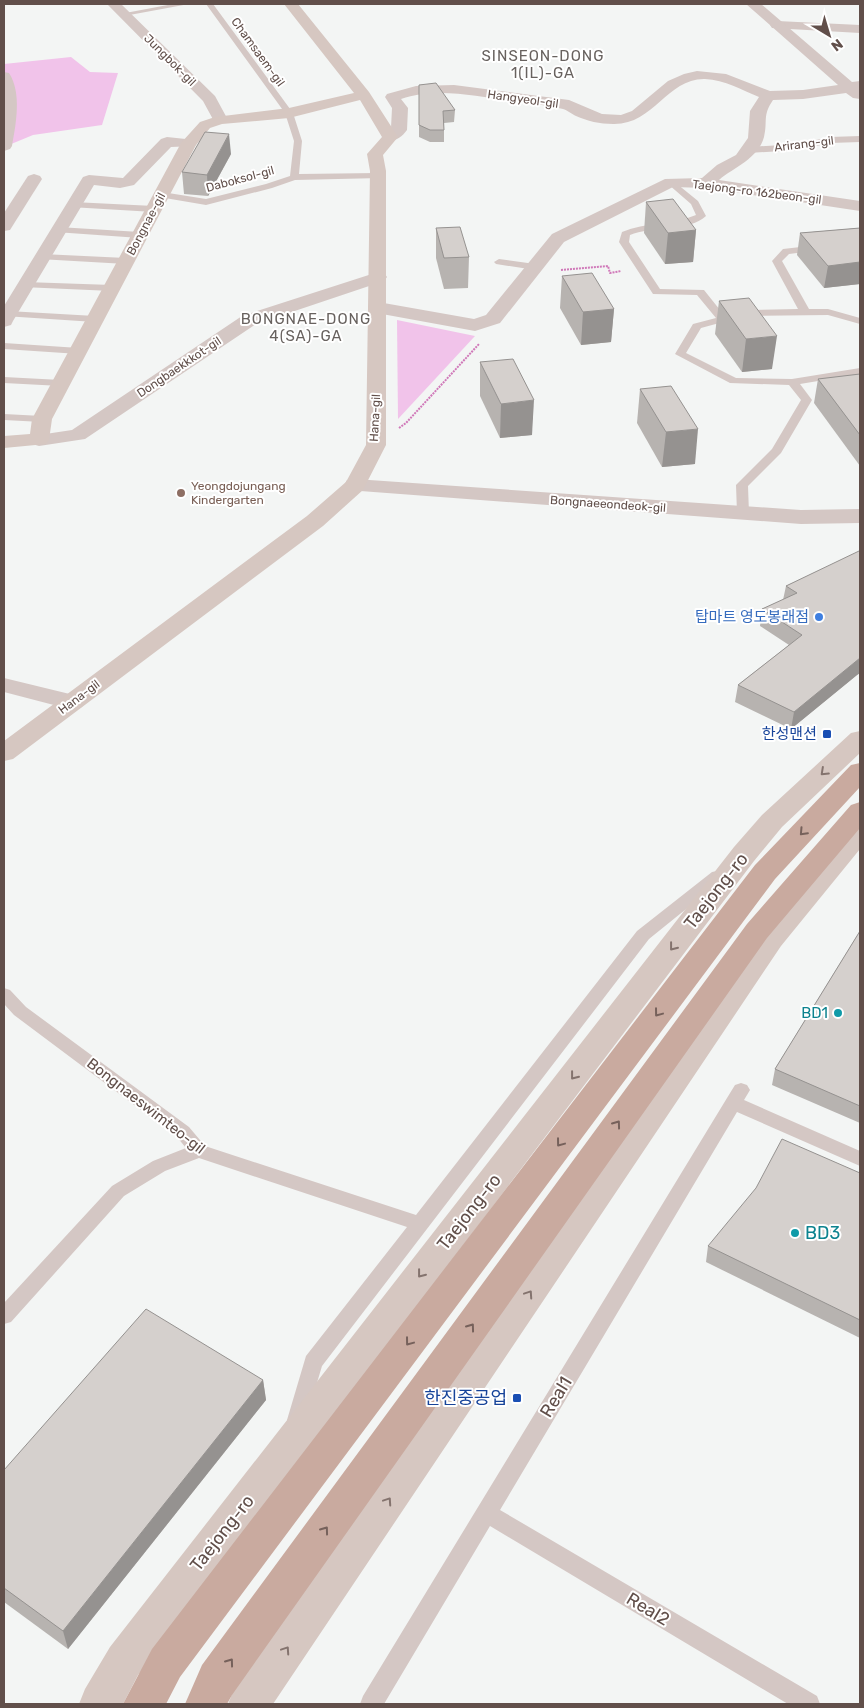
<svg xmlns="http://www.w3.org/2000/svg" width="864" height="1708" font-family="Rubik,'Noto Sans KR',sans-serif">
<rect width="100%" height="100%" fill="#f3f5f4"/>
<g fill="#f1c3ea">
<polygon points="71,57 90,72 118,73 102,125 33,135 4,147 4,64"/>
<polygon points="397,320 475,336 398,419"/>
</g>
<g fill="none" stroke-linecap="round" stroke-linejoin="round">
<g stroke="#d079b9" stroke-width="2" stroke-dasharray="2 1" stroke-linecap="butt">
<polyline points="561,270 608,266 610,273 621,271"/>
<polyline points="399,428 406,423 479,344"/>
</g>
<g fill="#d4c7c4" fill-rule="evenodd">
<polygon points="173,4 189,4 124,16 120,14"/>
<polygon points="206,4 213,4 293,113 302,141 299,174 378,173 381,174 381,178 295,180 272,188 206,205 159,197 159,193 162,192 206,199 266,184 290,176 294,141 285,113"/>
<polygon points="860,136 860,142 830,143 798,150 748,153 744,150 748,147 798,144 830,137"/>
<path d="M671,179l27,22 8,15c-17,16 -55,10 -76,19l-1,7 31,47 44,1 20,25 21,-5 53,-1 -26,-48 11,-12 35,-4 5,3 -2,2 -32,4 -7,7 27,48h19l32,9v6l-32,-9 -83,1 -44,12 -15,25 50,25 56,1 68,-11v6l-60,10 12,16 -31,53 -33,33 1,27 -6,4 -6,-4 -1,-28 36,-36 29,-49 -12,-15 -59,-2 -55,-29 18,-30 23,-6 -19,-23 -44,-1 -34,-52 3,-10c24,-10 50,-7 74,-17l-5,-11 -23,-20v-4z"/>
<polygon points="73,202 154,206 159,209 154,212 70,207 68,205"/>
<polygon points="58,227 140,232 145,235 140,238 55,232 53,230"/>
<polygon points="42,254 126,258 131,261 126,264 39,259 39,255"/>
<polygon points="499,259 535,264 540,267 535,270 496,264 494,262"/>
<polygon points="25,282 112,285 117,288 112,291 22,287 22,283"/>
<polygon points="8,311 95,316 100,319 95,322 4,316 4,312"/>
<polygon points="4,343 79,348 84,351 79,354 4,349"/>
<polygon points="4,377 61,380 66,383 61,386 4,383"/>
<polygon points="4,414 42,416 48,419 42,422 4,420"/>
<polygon points="717,871 722,872 725,876 722,880 649,939 322,1366 304,1426 297,1429 290,1426 287,1420 306,1356 407,1227 199,1158 165,1171 124,1196 11,1322 4,1324 4,1303 112,1186 153,1161 186,1148 177,1137 14,1015 4,1004 4,988 10,990 26,1007 189,1127 205,1146 416,1215 637,931 712,872"/>
<polygon points="741,1083 747,1085 750,1090 744,1100 860,1151 860,1166 737,1112 500,1510 817,1696 820,1704 788,1704 490,1526 384,1704 360,1704 363,1696 727,1098 735,1085"/>
</g>
<g fill="#d4c7c4" fill-rule="evenodd">
<polygon points="777,21 860,25 860,33 772,28 770,25 772,22"/>
<path d="M4,72l5,1c13,20 7,51 3,73l-2,3 -6,2z"/>
<polygon points="167,137 195,140 197,143 195,146 171,147 134,185 120,188 94,185 13,321 11,325 4,327 4,306 83,177 89,175 123,178 161,139"/>
<polygon points="34,174 40,176 42,179 10,230 4,231 4,213 28,176"/>
<polygon points="4,678 82,697 85,702 82,707 73,710 4,692"/>
</g>
<g fill="#d4c7c4" fill-rule="evenodd">
<polygon points="107,4 121,4 215,96 228,120 225,123 215,123 203,101"/>
<path d="M746,4h15l91,78 8,-1v18l-7,-1 -7,-5 -43,6 -30,1c-11,16 -5,21 -9,37 -6,22 -30,30 -45,43l141,21v10l-154,-23 -33,-1 -109,55 -64,81 -25,8 -104,-19 -2,-4 2,-4 7,-2 96,17 12,-4 66,-81 113,-55 37,-1 15,-13 19,-10 12,-17 2,-27 9,-14c-17,-7 -34,-17 -54,-18 -38,-1 -51,46 -92,45 -13,0 -26,-3 -37,-8 -4,-2 -9,-6 -13,-7 -15,-4 -31,-5 -45,-7 -37,-5 -81,-16 -117,-3l7,9 -1,22c-6,8 -13,13 -23,10l-2,-3 9,-9 1,-20 -7,-11 2,-3 29,-8 38,-1 115,15 33,14 19,1 11,-4 36,-30 16,-7 13,-3 29,3 44,17 33,-1 35,-5z"/>
<polygon points="378,272 384,273 387,277 384,281 256,324 85,439 39,446 32,444 29,440 32,436 72,430 242,316"/>
<polygon points="355,479 801,510 860,509 860,523 801,524 347,490 344,485 347,480"/>
</g>
<g fill="#d6c7c1" fill-rule="evenodd">
<polygon points="284,4 298,4 369,92 398,137 383,155 386,171 386,445 363,490 323,526 13,759 4,761 4,741 307,516 346,482 366,445 370,171 367,154 382,137 360,100 289,118 222,124 210,128 196,145 52,419 49,440 46,444 4,448 4,436 30,434 32,419 181,143 200,122 215,117 289,108 354,93"/>
<polygon points="860,731 860,753 782,827 754,861 138,1675 123,1704 79,1704 85,1689 110,1647 734,847 762,815 851,733"/>
<polygon points="860,822 860,849 781,946 273,1704 228,1704 234,1689 761,932 850,825"/>
</g>
<g fill="#c9aa9f" fill-rule="evenodd">
<polygon points="860,763 860,787 775,879 180,1677 166,1704 123,1704 152,1649 755,865 851,765"/>
<polygon points="860,802 860,828 767,938 232,1695 227,1704 185,1704 202,1665 747,924 851,805"/>
</g>
</g>
<g fill="#b7b3b0">
<polygon points="419,85 455,110 454,122 444,123 444,142 430,142 419,137"/>
<polygon points="231,154 208,196 184,194 182,172"/>
<polygon points="646,202 696,230 693,262 665,264 644,233"/>
<polygon points="436,228 469,257 468,288 444,289 436,258"/>
<polygon points="860,228 860,284 824,288 797,255 800,233"/>
<polygon points="562,276 614,309 611,342 581,345 560,308"/>
<polygon points="719,301 772,369 742,372 715,334"/>
<polygon points="480,362 532,435 500,438 480,396"/>
<polygon points="860,374 860,466 814,403 818,379"/>
<polygon points="640,389 695,464 662,467 637,423"/>
<polygon points="860,552 860,673 857,675 791,729 735,702 738,685 789,645 760,626 762,609 783,600 786,586"/>
<polygon points="860,931 860,1123 772,1085 775,1069"/>
<polygon points="860,1173 860,1338 706,1262 708,1246"/>
<polygon points="263,1380 266,1400 68,1649 4,1602 4,1470"/>
</g>
<g fill="#959290">
<polygon points="229,134 231,154 208,196 207,175"/>
<polygon points="696,230 693,262 665,264 668,233"/>
<polygon points="860,262 860,284 824,288 828,266"/>
<polygon points="614,309 611,342 581,345 583,312"/>
<polygon points="777,336 772,369 742,372 746,339"/>
<polygon points="534,400 532,435 500,438 501,404"/>
<polygon points="698,429 695,464 662,467 666,432"/>
<polygon points="860,658 860,673 857,675 791,729 794,712"/>
<polygon points="263,1380 266,1400 68,1649 63,1631"/>
</g>
<g fill="#d5d0cd" stroke="#959290">
<polygon points="436,83 455,110 443,111 444,130 430,130 419,125 419,85"/>
<polygon points="205,132 229,134 207,175 182,172"/>
<polygon points="673,199 696,230 668,233 646,202"/>
<polygon points="460,227 469,257 444,258 436,228"/>
<polygon points="860,228 860,262 828,266 800,233"/>
<polygon points="592,273 614,309 583,312 562,276"/>
<polygon points="749,298 777,336 746,339 719,301"/>
<polygon points="513,359 534,400 501,404 480,362"/>
<polygon points="860,374 860,435 818,379"/>
<polygon points="671,386 698,429 666,432 640,389"/>
<polygon points="859,551 860,552 860,658 794,712 738,685 802,635 762,609 797,593 786,586"/>
<polygon points="860,931 860,1106 775,1069"/>
<polygon points="782,1139 860,1173 860,1320 708,1246 756,1188"/>
<polygon points="146,1309 263,1380 63,1631 4,1588 4,1470"/>
</g>
<defs><path id="oneway-chevron" d="M-2-3.5L2.5 0L-2 3.5" fill="none" stroke-width="1.6" stroke-linecap="round" stroke-linejoin="round" transform="scale(1.25)"/></defs>
<g stroke="#84736e">
<use href="#oneway-chevron" transform="translate(824 772) rotate(137)"/>
<use href="#oneway-chevron" transform="translate(673 947) rotate(128)"/>
<use href="#oneway-chevron" transform="translate(574 1076) rotate(128)"/>
<use href="#oneway-chevron" transform="translate(421 1274) rotate(128)"/>
<use href="#oneway-chevron" transform="translate(529 1294) rotate(-56)"/>
<use href="#oneway-chevron" transform="translate(388 1501) rotate(-56)"/>
<use href="#oneway-chevron" transform="translate(286 1650) rotate(-56)"/>
</g>
<g stroke="#76615b">
<use href="#oneway-chevron" transform="translate(803 832) rotate(133)"/>
<use href="#oneway-chevron" transform="translate(658 1013) rotate(127)"/>
<use href="#oneway-chevron" transform="translate(617 1124) rotate(-54)"/>
<use href="#oneway-chevron" transform="translate(560 1143) rotate(127)"/>
<use href="#oneway-chevron" transform="translate(471 1327) rotate(-54)"/>
<use href="#oneway-chevron" transform="translate(409 1342) rotate(127)"/>
<use href="#oneway-chevron" transform="translate(325 1530) rotate(-54)"/>
<use href="#oneway-chevron" transform="translate(230 1662) rotate(-54)"/>
</g>
<circle fill="#8d6e63" stroke="#fff" stroke-width="2" cx="181" cy="493" r="5"/>
<circle fill="#3f7fe0" stroke="#fff" stroke-width="2" cx="819" cy="617" r="5"/>
<g fill="#1a4fb4" stroke="#fff" stroke-width="2">
<rect x="822" y="729" width="10" height="10" rx="2.5"/>
<rect x="512" y="1393" width="10" height="10" rx="2.5"/>
</g>
<g fill="#0f9aa8" stroke="#fff" stroke-width="2">
<circle cx="838" cy="1013" r="5"/>
<circle cx="795" cy="1233" r="5"/>
</g>
<g text-anchor="middle" dominant-baseline="central" stroke-width="4" stroke-linejoin="round" paint-order="stroke">
<g font-size="12" fill="#614f4a" stroke="#fff">
<text transform="translate(258 52) rotate(54)">Chamsaem-gil</text>
<text transform="translate(170 60) rotate(45)">Jungbok-gil</text>
<text transform="translate(523 99) rotate(8)">Hangyeol-gil</text>
<text transform="translate(804 144) rotate(-7)">Arirang-gil</text>
<text transform="translate(240 179) rotate(-15)">Daboksol-gil</text>
<text transform="translate(757 192) rotate(7)">Taejong-ro 162beon-gil</text>
<text transform="translate(146 224) rotate(-62)">Bongnae-gil</text>
<text transform="translate(179 367) rotate(-34)">Dongbaekkkot-gil</text>
<text transform="translate(375 418) rotate(-87)">Hana-gil</text>
<text transform="translate(608 504) rotate(4)">Bongnaeeondeok-gil</text>
<text transform="translate(79 697) rotate(-37)">Hana-gil</text>
</g>
<g font-size="12" fill="#785e54" stroke="#fff" text-anchor="start">
<text x="191" y="486">Yeongdojungang<tspan x="191" dy="14">Kindergarten</tspan></text>
</g>
<g font-size="15" letter-spacing="1" fill="#68625f" stroke="#fff">
<text x="543" y="56">SINSEON-DONG<tspan x="543" dy="17">1(IL)-GA</tspan></text>
<text x="306" y="319">BONGNAE-DONG<tspan x="306" dy="17">4(SA)-GA</tspan></text>
</g>
<g font-size="15" fill="#366cbe" stroke="#fff" text-anchor="end">
<text x="809" y="617">탑마트 영도봉래점</text>
</g>
<g font-size="15" fill="#164399" stroke="#fff" text-anchor="end">
<text x="817" y="734">한성맨션</text>
</g>
<g font-size="15" fill="#0d838f" stroke="#fff" text-anchor="end">
<text x="828" y="1013">BD1</text>
</g>
<g font-size="15" fill="#614f4a" stroke="#fff">
<text transform="translate(146 1106) rotate(38)">Bongnaeswimteo-gil</text>
</g>
<g font-size="18" fill="#614f4a" stroke="#fff">
<text transform="translate(716 891) rotate(-52)">Taejong-ro</text>
<text transform="translate(469 1212) rotate(-52)">Taejong-ro</text>
<text transform="translate(556 1397) rotate(-59)">Real1</text>
<text transform="translate(222 1533) rotate(-52)">Taejong-ro</text>
<text transform="translate(648 1609) rotate(31)">Real2</text>
</g>
<g font-size="18" fill="#0d838f" stroke="#fff" text-anchor="start">
<text x="805" y="1233">BD3</text>
</g>
<g font-size="18" fill="#164399" stroke="#fff" text-anchor="end">
<text x="507" y="1398">한진중공업</text>
</g>
</g>
<rect width="864" height="1708" fill="none" stroke="#614f4a" stroke-width="10"/>
<g transform="translate(829 35) rotate(142)" stroke="#ffffff" stroke-width="4" paint-order="stroke">
<path d="M0-4L9 19L0 12L-9 19Z" fill="#614f4a"/>
<text y="-8" font-size="14" font-weight="bold" text-anchor="middle" fill="#614f4a">N</text>
</g>
</svg>
